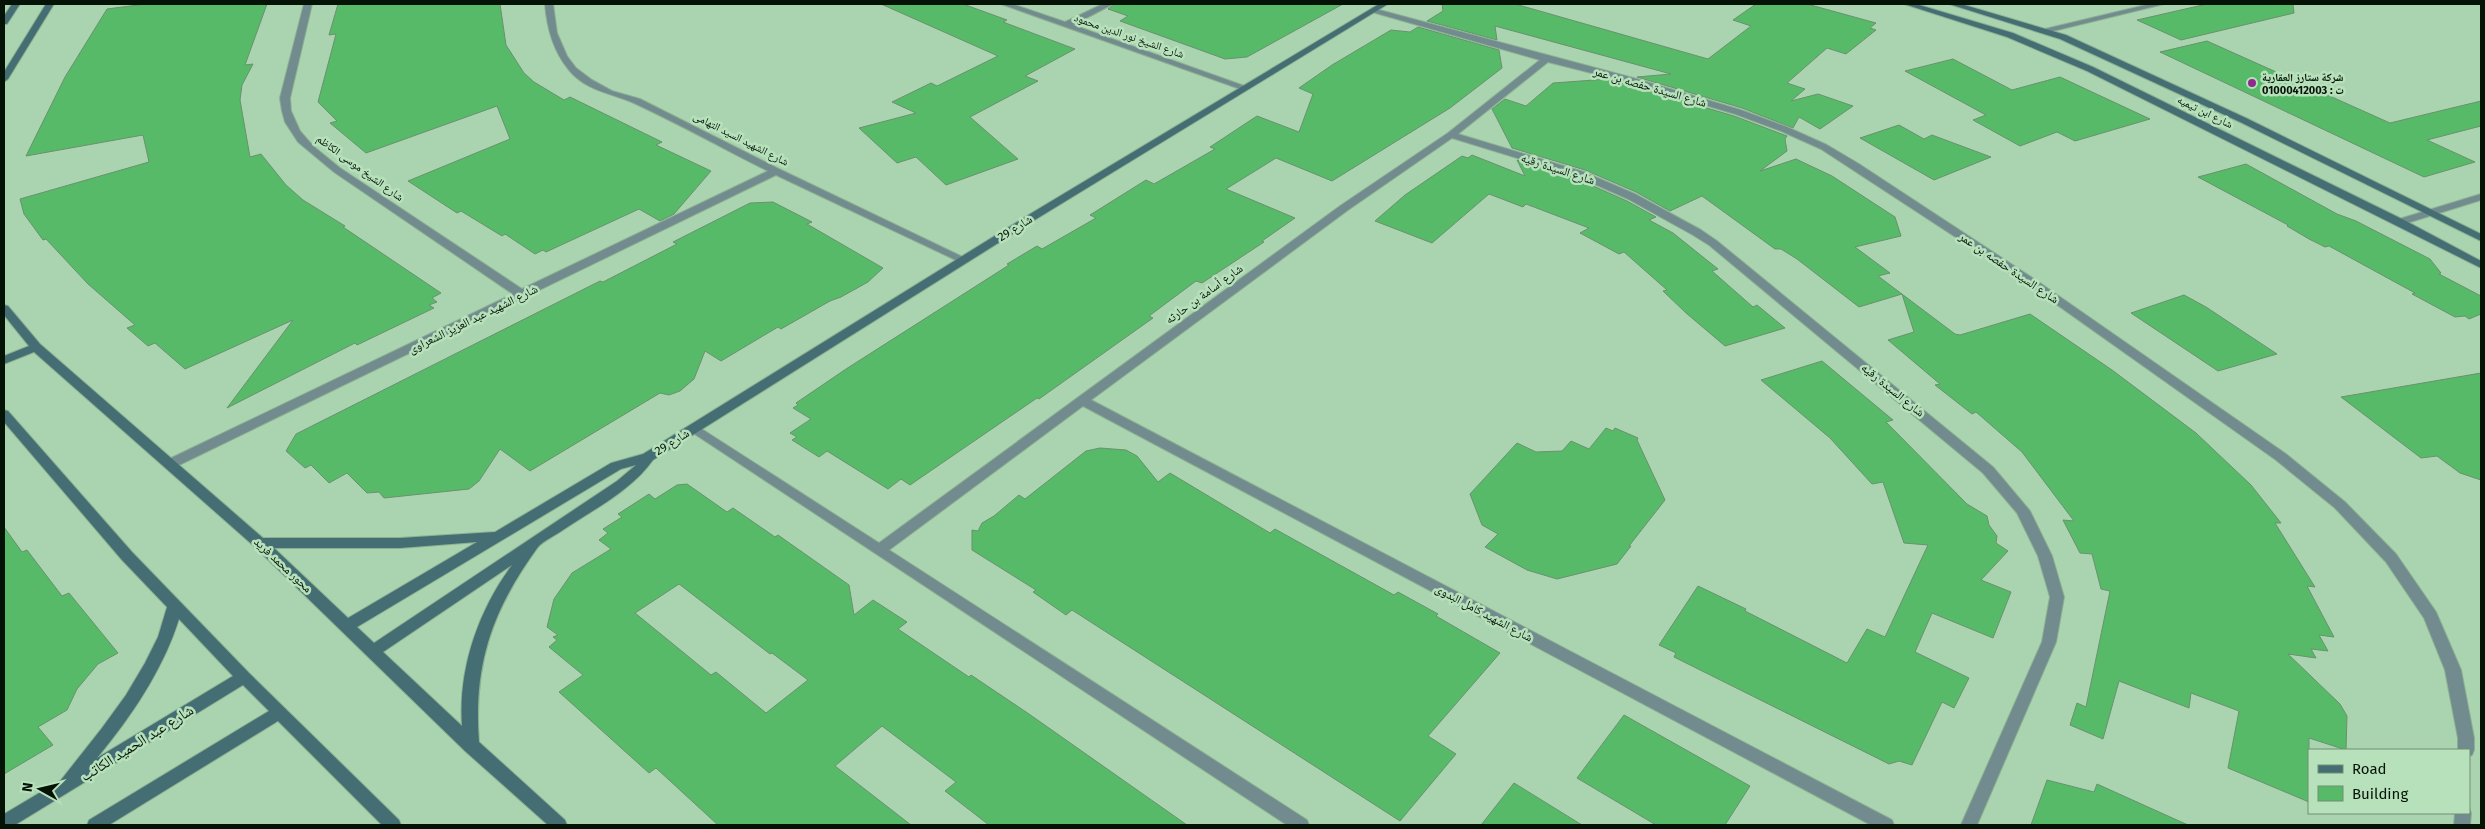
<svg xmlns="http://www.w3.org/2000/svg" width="2485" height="829" font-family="'Fira Sans','Noto Naskh Arabic',sans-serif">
<rect width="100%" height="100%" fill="#aad4af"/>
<g fill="#56ba69" stroke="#6a916e" fill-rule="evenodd">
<polygon points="146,4 267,4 245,65 253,64 242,85 240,100 250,157 261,154 286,185 303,200 345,226 343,227 441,293 432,298 437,302 429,305 434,308 357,345 355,343 227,408 293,320 185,369 155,343 148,346 127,328 135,325 88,284 46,239 43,240 24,214 20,199 149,162 143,135 26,156 65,77 107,9"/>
<polygon points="338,4 500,4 506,45 524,73 534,82 564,100 570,97 662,142 656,145 711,171 674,214 660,221 639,209 546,252 543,250 535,254 505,234 502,236 461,211 457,213 408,181 510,139 497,106 366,153 330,123 337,121 318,102 336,34 329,35"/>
<polygon points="881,4 963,4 1007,20 1003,22 1075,49 1025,76 1038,81 970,117 1018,159 946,185 916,157 897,163 859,128 916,113 892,102 931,83 937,86 998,56"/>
<polygon points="1115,4 1343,4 1247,57 1225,59 1120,21 1128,16 1108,9"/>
<polygon points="1442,4 1515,4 1708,59 1751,26 1733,20 1756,4 1807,4 1876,23 1870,28 1876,30 1846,54 1827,48 1787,83 1805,89 1791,101 1818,94 1853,106 1820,129 1799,117 1793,128 1742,108 1637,77 1671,74 1495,26 1497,40 1427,21 1443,11"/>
<polygon points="2207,4 2293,4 2294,13 2181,40 2137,20"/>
<polygon points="1418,27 1499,50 1502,68 1450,108 1332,181 1276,158 1226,189 1295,218 1262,241 1264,242 1202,283 1196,281 1149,316 1153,318 1039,399 1037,398 910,485 901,479 888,489 827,451 819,457 792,440 797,437 790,433 811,419 793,408 798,405 796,403 846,369 1009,265 1007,264 1037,246 1042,249 1096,218 1090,215 1146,180 1154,184 1215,149 1210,147 1257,116 1299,132 1313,94 1299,88 1332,65 1391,30 1410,32"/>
<polygon points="2207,41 2390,123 2481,101 2481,126 2427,140 2475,162 2424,177 2160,52"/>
<polygon points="1953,59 2012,90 2060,77 2150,119 2075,141 2057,132 2020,146 1973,120 1986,115 1905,71"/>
<polygon points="1608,79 1734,116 1787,136 1785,139 1787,151 1760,171 1796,159 1832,176 1895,217 1901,236 1855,247 1890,273 1878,276 1955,334 1960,335 2030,314 2112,370 2196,433 2251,485 2281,523 2275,523 2315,587 2307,586 2334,637 2319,635 2328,651 2311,649 2316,658 2288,654 2340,704 2347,716 2346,750 2309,738 2309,802 2228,768 2239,711 2191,693 2189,708 2119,681 2103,739 2070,725 2077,703 2086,707 2110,591 2101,589 2092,554 2080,553 2063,520 2074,521 2022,452 1976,412 1972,414 1935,385 1940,384 1888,340 1914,332 1902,294 1859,307 1797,259 1781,249 1775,249 1702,196 1670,211 1636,192 1585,170 1512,148 1492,109 1505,99 1526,106 1553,83"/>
<polygon points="1899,125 1924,139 1932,135 1991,157 1934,180 1860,138"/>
<polygon points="1472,155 1525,176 1517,160 1575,178 1627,201 1656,217 1649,220 1673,233 1718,269 1712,271 1753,307 1757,305 1785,328 1725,346 1686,313 1663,291 1667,290 1624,252 1619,254 1580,233 1589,228 1526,204 1523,207 1489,194 1432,243 1375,221 1405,195 1462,156 1468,158"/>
<polygon points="2246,164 2337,214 2356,221 2430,259 2441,273 2439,274 2481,296 2481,314 2469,319 2465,316 2455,317 2412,294 2415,293 2329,246 2325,247 2309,239 2287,226 2288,225 2198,177"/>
<polygon points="773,202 812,222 807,224 883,268 868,282 841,297 830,301 781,329 778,327 721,361 705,351 694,379 680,391 669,395 660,393 530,471 500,449 479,481 469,489 384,498 379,492 367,493 347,473 329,483 311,465 305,468 286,451 296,434 600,281 603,282 677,244 673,242 750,203"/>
<polygon points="2184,295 2206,307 2277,354 2218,371 2131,313"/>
<polygon points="1822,361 1893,420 1886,422 1967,504 1987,516 1989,525 1997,536 1996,543 2008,551 1981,580 2011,592 1993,638 1932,613 1915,652 1969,678 1954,708 1942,702 1912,765 1899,761 1889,764 1674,657 1676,653 1659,645 1698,586 1746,609 1745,611 1847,663 1867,629 1885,637 1928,545 1904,543 1883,482 1872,484 1830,438 1761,380"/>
<polygon points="2481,373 2481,480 2460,473 2437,456 2421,458 2341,397"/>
<polygon points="1606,428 1613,431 1615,428 1638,438 1637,440 1665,500 1629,546 1631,546 1617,564 1557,579 1527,570 1485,547 1498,534 1482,525 1470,494 1517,443 1536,452 1562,451 1571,441 1589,449"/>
<polygon points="1100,448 1126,450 1137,456 1158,482 1170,473 1270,533 1275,529 1394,595 1398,592 1438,614 1436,616 1500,653 1428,736 1456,754 1400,821 1072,610 1066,615 1033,592 1036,590 972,550 972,530 978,531 982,523 994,516 1019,495 1025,499 1086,451"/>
<path d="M687,484l40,28 6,-4 42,29 3,-2 71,50 5,30 19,-15 34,22 -9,7 71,48 2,-2 58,39 158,111h-198l-44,-34 11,-9 -74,-56 -47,40 76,59h-193l-62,-57 -7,5 -90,-81 24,-17 -34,-28 8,-7 -4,-3 5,-2 -11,-8 7,-28 18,-26 39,-24 -12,-9 9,-7 -5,-4 19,-12 -4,-3 31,-20 6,5 22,-14zM679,584l91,70 2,-1 36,27 -42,33 -50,-41 -5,3 -76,-62z"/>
<polygon points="4,527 22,552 27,550 62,596 69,593 118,653 98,664 77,689 67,710 38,727 53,745 4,774"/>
<polygon points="1624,715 1750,786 1725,825 1656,825 1577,778"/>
<polygon points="2047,780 2094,792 2097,784 2188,825 2031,825"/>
<polygon points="1514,783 1582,825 1481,825"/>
</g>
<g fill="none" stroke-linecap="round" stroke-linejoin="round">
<defs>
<g id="street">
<path d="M304,4h8l-22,94 1,13 9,20 13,15 27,22 182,121 246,-118c-44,-22 -87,-46 -132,-67 -23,-11 -49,-12 -67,-34 -16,-19 -22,-42 -24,-66h8l4,29 10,23 9,12 16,12 20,11 28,8 139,70 190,91 -1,2h-8l-184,-87 -601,292h-10l-2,-3 2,-3 348,-167 -179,-122 -36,-30 -13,-20 -3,-11 -2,-13z"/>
<polygon points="1001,4 1012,4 1065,22 1103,4 1113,4 1073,25 1250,88 1243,90"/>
<polygon points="2150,4 2164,4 2045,33 2041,30"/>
<polygon points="1372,8 1637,79 1741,110 1787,127 1827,145 1859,164 2040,283 2286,454 2345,502 2396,554 2436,612 2461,670 2474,738 2474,750 2472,755 2469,756 2469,750 2458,750 2458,738 2445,670 2424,618 2386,562 2335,508 2276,460 2032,287 1821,149 1781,131 1735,114 1631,83 1548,62 1458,134 1584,172 1635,194 1701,230 1717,241 1993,467 2030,511 2052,556 2064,597 2056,642 1977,825 1961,825 2042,642 2050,597 2038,556 2017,513 1983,473 1709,245 1693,235 1628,199 1576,176 1452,138 1348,210 1091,400 1892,820 1894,825 1871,825 1083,406 889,550 1307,820 1309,825 1287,825 687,429 693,425 697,426 879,543 1340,206 1448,133 1540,60 1372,12"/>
<polygon points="2481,194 2481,200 2404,224 2396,224 2395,222 2396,220"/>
<polygon points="2469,808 2471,813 2470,825 2454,825 2455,813 2469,813"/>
</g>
<g id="secondary">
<polygon points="12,4 20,4 7,24 4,24 4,16"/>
<polygon points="46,4 54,4 8,79 4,82 4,72"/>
<path d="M1379,4h9l-350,214 -385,242c-22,31 -59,49 -90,70 -7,5 -20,11 -25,17 -45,62 -65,116 -59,195l86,78 2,5h-19l-83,-74 -210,-204 -221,-195 -30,12v-8l25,-10 -25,-31v-10l4,1 32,38 223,194h137l95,-6 116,-69 32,-9 387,-240zM636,465l-19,16 -243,162 -17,-16 264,-158zM477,542l-129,76 -74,-70h126zM512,565c-34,46 -54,104 -50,161l-79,-74z"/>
<polygon points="1904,4 1916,4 2013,33 2093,67 2404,220 2481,261 2481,268 2087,71 2007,37"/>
<polygon points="1949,4 1961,4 2066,35 2246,118 2481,234 2481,241 2240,122 2060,39"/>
<path d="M4,410l4,1 124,141 117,121 150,147 2,5h-19l-104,-104 -169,104h-22l2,-5 180,-109 -26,-26 -228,140h-11v-11l57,-34 41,-52 24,-33 19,-32 13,-26 9,-30 -45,-47 -118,-138zM179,619l54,57 -136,82c34,-41 66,-88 82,-139z"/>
</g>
</defs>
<use href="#street" stroke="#8cb191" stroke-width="2"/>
<use href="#secondary" stroke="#8cb191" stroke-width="2"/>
<use href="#street" fill="#718b8f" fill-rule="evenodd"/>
<use href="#secondary" fill="#456e74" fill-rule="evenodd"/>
</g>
<circle fill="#8f298f" stroke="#b7e1bb" stroke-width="2" cx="2252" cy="83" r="5"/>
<g text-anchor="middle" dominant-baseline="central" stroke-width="5" stroke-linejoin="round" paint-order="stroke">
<g font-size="11" fill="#051307" stroke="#b7e1bb">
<text transform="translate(1129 36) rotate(19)">شارع الشيخ نور الدين محمود</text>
<text transform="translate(2205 112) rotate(26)">شارع ابن تيميه</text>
<text transform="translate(741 139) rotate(27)">شارع الشهيد السيد التهامى</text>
<text transform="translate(360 168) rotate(36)">شارع الشيخ موسى الكاظم</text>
</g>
<g font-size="11" font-weight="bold" fill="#051307" stroke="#b7e1bb" text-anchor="start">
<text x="2262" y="77">شركة ستارز العقارية<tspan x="2262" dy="13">ت : 01000412003</tspan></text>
</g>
<g font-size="12" fill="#051307" stroke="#b7e1bb">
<text transform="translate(1650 87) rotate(16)">شارع السيدة حفصه بن عمر</text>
<text transform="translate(1558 169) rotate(18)">شارع السيدة رقيه</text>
<text transform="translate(1015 228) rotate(-32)">شارع 29</text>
<text transform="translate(2009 268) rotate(34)">شارع السيدة حفصه بن عمر</text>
<text transform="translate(1204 294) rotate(-36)">شارع أسامة بن حارثه</text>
<text transform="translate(473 319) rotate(-26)">شارع الشهيد عبد العزيز الشعراوى</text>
<text transform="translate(1893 390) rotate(39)">شارع السيدة رقيه</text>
<text transform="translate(672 442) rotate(-32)">شارع 29</text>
<text transform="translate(283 565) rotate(43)">محور محمد فريد</text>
<text transform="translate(1484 613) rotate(28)">شارع الشهيد كامل البدوى</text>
</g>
<g font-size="15" fill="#051307" stroke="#b7e1bb">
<text transform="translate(137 743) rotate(-32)">شارع عبد الحميد الكاتب</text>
</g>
</g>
<rect width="2485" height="829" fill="none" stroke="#051307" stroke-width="10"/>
<rect x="2308" y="749" width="162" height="65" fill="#b7e1bb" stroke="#708f73"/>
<rect x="2318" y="765" width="25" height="8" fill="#456e74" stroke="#708f73"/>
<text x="2352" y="774" font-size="15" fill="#051307">Road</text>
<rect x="2318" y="786" width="25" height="15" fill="#56ba69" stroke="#708f73"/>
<text x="2352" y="799" font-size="15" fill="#051307">Building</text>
<g transform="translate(40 789) rotate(278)" stroke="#b7e1bb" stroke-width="4" paint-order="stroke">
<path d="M0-4L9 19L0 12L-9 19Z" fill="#051307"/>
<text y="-8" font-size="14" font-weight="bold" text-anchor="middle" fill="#051307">N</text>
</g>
</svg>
